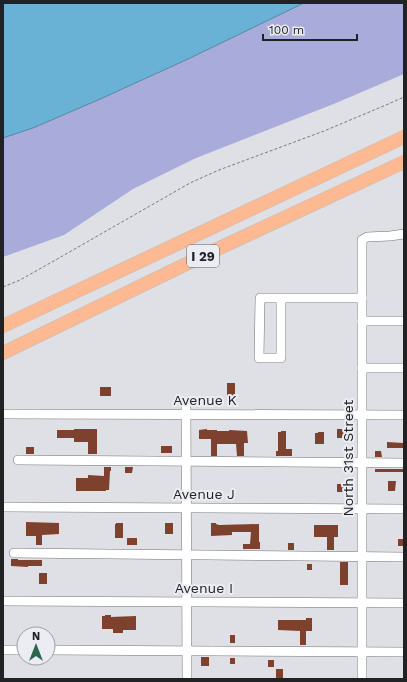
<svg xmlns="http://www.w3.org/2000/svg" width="407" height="682" font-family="'Work Sans',sans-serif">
<rect width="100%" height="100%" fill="#dfdfe6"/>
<polygon fill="#a9acda" points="304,3 404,3 404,74 336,103 196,158 133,189 64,235 3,257 3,138 33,128 98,100 186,60"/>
<polygon fill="#69b2d6" stroke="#5387a1" points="3,3 304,3 186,60 98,100 33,128 3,138"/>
<g fill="#7e412e">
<rect x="227" y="383" width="8" height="13"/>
<rect x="100" y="387" width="11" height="9"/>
<polygon points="74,429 97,429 97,454 88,454 88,442 74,442 74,438 57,438 57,430 74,430"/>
<polygon points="207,429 207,430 217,430 217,431 229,431 229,430 247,431 248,443 244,443 244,456 237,456 236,444 217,444 217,456 211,456 211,439 199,439 199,430"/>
<rect x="337" y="429" width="8" height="9"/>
<polygon points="281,431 286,431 286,449 292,449 292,456 276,456 276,451 278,451 278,432 281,432"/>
<polygon points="318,432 324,432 324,444 315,444 315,433 318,433"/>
<polygon points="387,442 404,443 404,448 387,448"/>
<rect x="161" y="446" width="11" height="7"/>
<rect x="26" y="447" width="8" height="7"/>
<polygon points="375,451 381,451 382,457 375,457"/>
<polygon points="104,467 111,467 111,471 110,471 109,490 106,490 106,491 76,491 76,478 88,478 88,475 104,476"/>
<polygon points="125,467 133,467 132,473 125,473"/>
<rect x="375" y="469" width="29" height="3"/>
<polygon points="388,481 396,481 395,491 388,491"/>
<rect x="337" y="484" width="8" height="8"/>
<polygon points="26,522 59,523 59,534 42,535 42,545 36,545 36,536 26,536"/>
<polygon points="116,523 123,523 123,538 115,538 115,524 116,524"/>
<rect x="165" y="523" width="8" height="11"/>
<polygon points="211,523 216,523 216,524 219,525 259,524 259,542 260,542 260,549 243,549 243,544 250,544 251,532 232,532 232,535 211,536"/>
<polygon points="314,525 338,525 338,537 334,537 334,550 327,550 327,537 314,537"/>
<rect x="127" y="538" width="10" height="7"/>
<rect x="398" y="539" width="5" height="7"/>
<rect x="288" y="543" width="6" height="7"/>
<polygon points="11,559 18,559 18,560 42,560 42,566 28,566 28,567 11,566"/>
<rect x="340" y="562" width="8" height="23"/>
<rect x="307" y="564" width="5" height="6"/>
<rect x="39" y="573" width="8" height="11"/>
<polygon points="105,615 111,615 111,617 136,616 136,630 123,630 123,633 113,633 113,629 102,629 102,616 105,616"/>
<polygon points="306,618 312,618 312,631 306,631 306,645 300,645 300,631 278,630 278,620 306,620"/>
<rect x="230" y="635" width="5" height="8"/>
<rect x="201" y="657" width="8" height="9"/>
<rect x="230" y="658" width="5" height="6"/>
<rect x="268" y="660" width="6" height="7"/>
<rect x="276" y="669" width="7" height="10"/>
</g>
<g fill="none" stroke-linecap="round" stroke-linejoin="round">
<defs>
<g id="minor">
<polyline points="281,298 281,358 259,358 260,298 362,298"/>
<polyline points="362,321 404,321"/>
<polyline points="362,368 404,368"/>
<polyline points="186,405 187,679"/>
<polyline points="6,414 404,415"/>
<polyline points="18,460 404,463"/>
<polyline points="3,507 404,509"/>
<polyline points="14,553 404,557"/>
<polyline points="3,601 404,603"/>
<polyline points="3,650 24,650"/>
<polyline points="48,650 404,652"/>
<polyline points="362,679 362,240 367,237 390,236 404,234"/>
</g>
<g id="highway">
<polyline points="3,326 404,137"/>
<polyline points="3,353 211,252 404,162"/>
</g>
</defs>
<use href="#minor" stroke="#717278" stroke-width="10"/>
<use href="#highway" stroke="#bcbdbd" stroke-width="14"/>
<polyline stroke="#797a7e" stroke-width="1" stroke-dasharray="3 2" stroke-linecap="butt" points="3,287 20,280 52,262 190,183 219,170 324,131 386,105 404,97"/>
<use href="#minor" stroke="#fff" stroke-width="9"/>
<use href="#highway" stroke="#fdb991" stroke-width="13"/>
</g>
<g text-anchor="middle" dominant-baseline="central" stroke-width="4" stroke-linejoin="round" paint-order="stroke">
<rect fill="#ececf3" stroke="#5e5f62" stroke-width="1" x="187" y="245" width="32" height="22" rx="3"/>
<g font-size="13" font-weight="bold" fill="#212224">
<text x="203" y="256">I 29</text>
</g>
<g font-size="14" fill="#212224" stroke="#ececf3">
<text x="205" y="400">Avenue K</text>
<text transform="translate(348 458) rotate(-90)">North 31st Street</text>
<text x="204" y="494">Avenue J</text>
<text x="204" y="588">Avenue I</text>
</g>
</g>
<rect width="407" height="682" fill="none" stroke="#212224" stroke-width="8"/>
<g transform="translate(36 646)"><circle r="19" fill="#ececf3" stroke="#9b9ba0"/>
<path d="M0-3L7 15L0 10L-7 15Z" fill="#2b6650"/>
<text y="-6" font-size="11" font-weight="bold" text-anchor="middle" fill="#212224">N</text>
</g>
<path d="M263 34v6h94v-6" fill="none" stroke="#212224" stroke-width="2"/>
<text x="269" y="34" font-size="12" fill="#212224" stroke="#ececf3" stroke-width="3" paint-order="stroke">100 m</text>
</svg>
